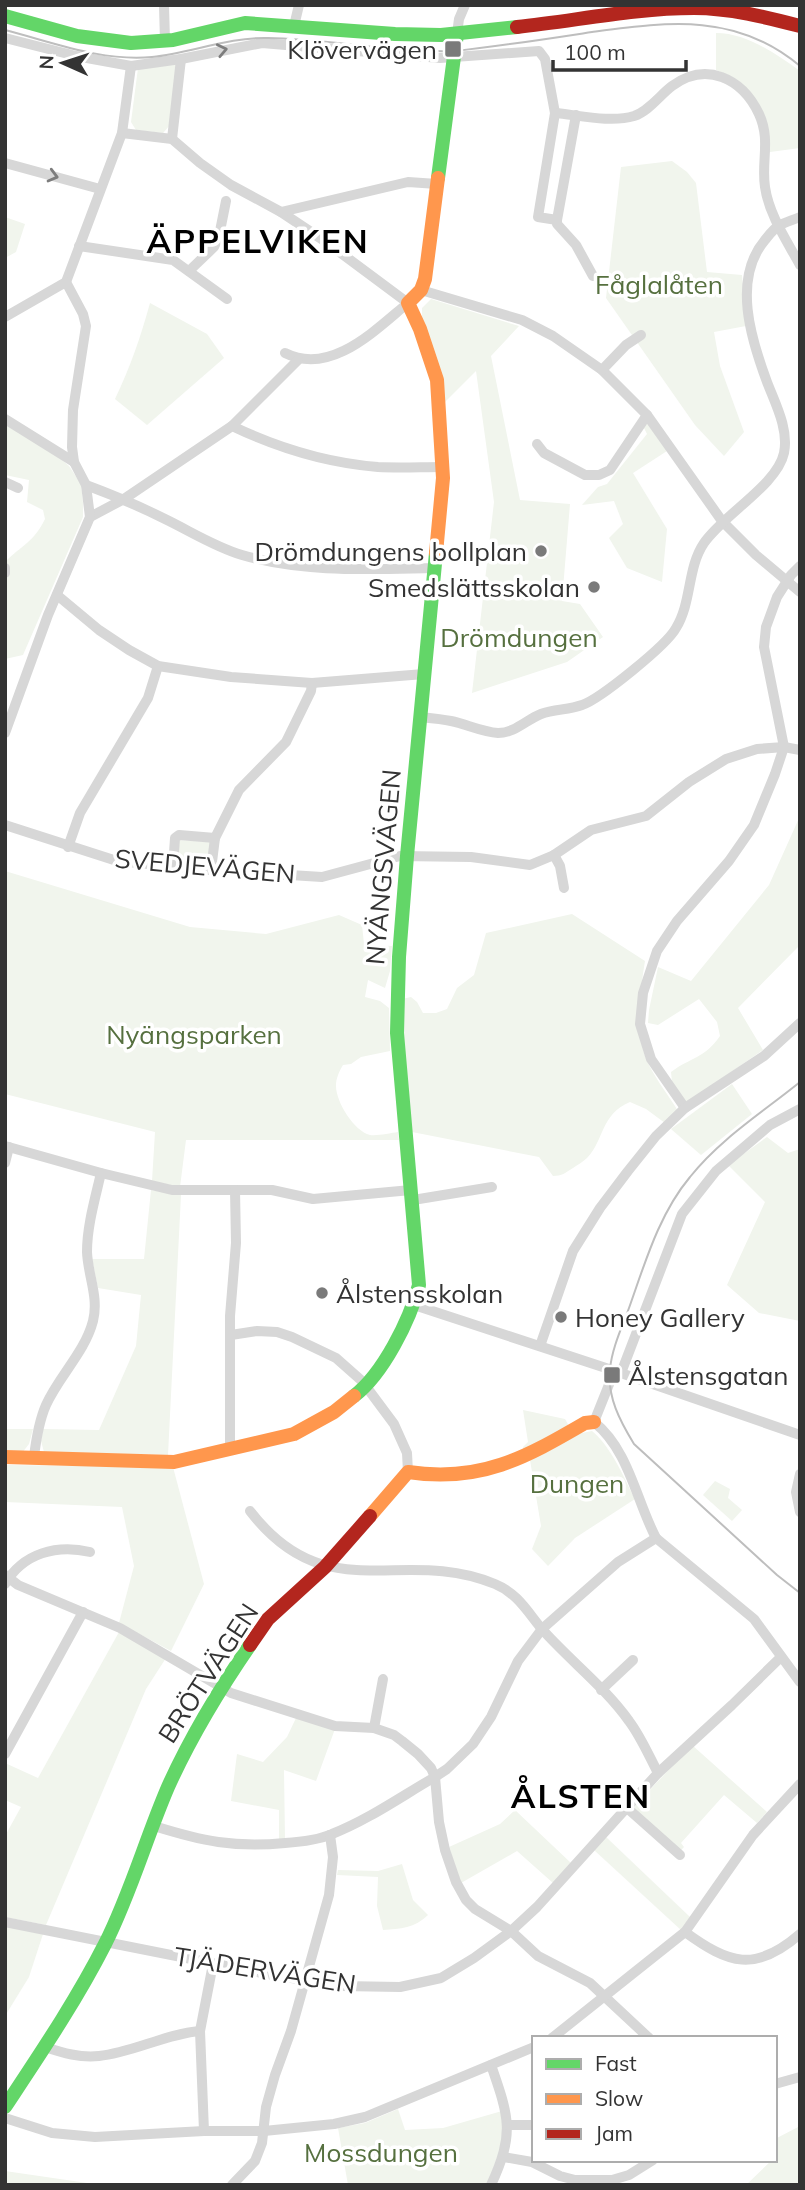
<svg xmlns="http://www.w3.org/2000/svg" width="805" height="2190" font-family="Mulish,sans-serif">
<rect width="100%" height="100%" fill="#fff"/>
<g fill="#f1f5ed">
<path d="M716,33c31,0 60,21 84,38v77l-30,4c-1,-28 -11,-56 -34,-73 -6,-4 -14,-6 -20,-9z"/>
<polygon points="177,63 170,125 163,133 136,130 131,122 138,68"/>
<polygon points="672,161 687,172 696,183 707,272 742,275 746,326 714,332 720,366 744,432 724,456 695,425 606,298 621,167"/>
<polygon points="5,217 25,224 16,252 5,258"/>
<polygon points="431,299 519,326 491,356 520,500 570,504 562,601 580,604 603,637 567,662 472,693 494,502 476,371 445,402 422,318 422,308"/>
<path d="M150,303l57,31 17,24 -77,67 -32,-26c15,-31 26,-63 35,-96z"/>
<path d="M5,423l48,29 16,14 12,18 2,19v14l-60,138 -18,4v-97c17,-17 29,-20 40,-43l-2,-9 -16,-8 2,-22 -24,-5z"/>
<polygon points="647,423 667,451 633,473 667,529 662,582 627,568 609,538 623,524 614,501 582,505 598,487 607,484 647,434 643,426"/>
<path d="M800,816v129l-62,63 25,42 -77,53 -14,-21 -1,-10c20,-15 33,-13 49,-36l-3,-14 -18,-23 -41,26 -10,-2 1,-13 9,-43 33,14 78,-96z"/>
<polygon points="178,840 211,842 208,865 177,863"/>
<path d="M5,871l185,56 76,7 73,-19 23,10 2,19 28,2 -2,25 -5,17 -17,-8 -3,17 15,4 9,7 1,43 -29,6 -10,7 -8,1c-4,7 -7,13 -7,21 0,16 18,45 34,49 8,1 20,-2 28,-3l1,8h-213l-6,47 -28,-6 3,-49 -150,-38z"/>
<path d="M572,914l73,47c-5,31 -11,76 4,104 8,16 20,31 29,46l-13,12 -19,-14 -16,-7c-30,13 -25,37 -43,56 -4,4 -10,7 -14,10 -8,5 -11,8 -20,8l-14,-19 -127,-25 -11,-110 1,-23 9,-2 6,5 6,11h13l11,-4 10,-21 17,-13 12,-42z"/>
<polygon points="732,1084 752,1114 701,1155 671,1129"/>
<polygon points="767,1137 788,1153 800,1149 800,1321 759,1313 727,1285 765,1202 728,1165"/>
<polygon points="151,1190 181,1195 168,1455 44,1452 41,1441 43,1429 99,1430 136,1346 141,1295 98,1288 92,1259 144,1259"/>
<polygon points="523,1410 565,1419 569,1426 523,1454 523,1447 528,1442"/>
<polygon points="5,1429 33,1429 29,1444 22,1453 5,1453"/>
<path d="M592,1431c20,17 31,45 43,68l-60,39 -27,28 -16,-17 9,-23 -11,-66 42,-25z"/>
<polygon points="5,1465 173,1467 204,1584 171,1651 119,1623 134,1566 122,1507 5,1502"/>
<polygon points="715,1481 730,1489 728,1498 742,1510 732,1521 703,1495"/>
<polygon points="119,1632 166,1658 146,1689 46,1925 5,1917 5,1836 21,1807 5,1800 5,1763 38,1778"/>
<polygon points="296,1718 335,1729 316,1781 284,1770 285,1839 279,1839 279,1810 231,1801 237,1754 263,1762 287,1737"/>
<polygon points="692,1745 767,1812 757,1823 724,1795 681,1843 684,1847 677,1855 630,1811"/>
<polygon points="515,1810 571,1863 553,1883 517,1851 461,1883 449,1847 500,1824"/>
<polygon points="606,1837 690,1917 681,1930 594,1850"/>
<path d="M402,1864l11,36 15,15c-13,13 -28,14 -45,15l-6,-24 1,-29 -41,-2 1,-5 40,1z"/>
<polygon points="5,1926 43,1934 29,1977 5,2016"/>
<polygon points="398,2109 405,2130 443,2128 502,2111 504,2139 487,2185 348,2185 338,2128 365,2123"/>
<polygon points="800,2126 800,2185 746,2185 772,2160 775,2160 775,2139"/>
<polygon points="5,2171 101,2185 5,2185"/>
</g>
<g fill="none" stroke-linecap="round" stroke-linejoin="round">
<g stroke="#d7d7d7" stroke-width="10">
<polyline points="164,5 165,41"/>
<polyline points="294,26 299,5"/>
<polyline points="457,34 459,19 465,5"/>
<polyline points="5,38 76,56 131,66 181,59 262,43 440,58 539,51 545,59 555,113 538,217 557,220"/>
<path d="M555,113c23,2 56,10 79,3 15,-5 26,-21 38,-30 34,-25 70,-8 87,28 12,26 2,48 6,73 4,28 22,54 35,78"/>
<path d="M122,133l50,6 28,24 31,22 50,27 45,30 82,61c-33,27 -77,73 -123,50"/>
<polyline points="172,139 181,59"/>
<polyline points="5,163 100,189"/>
<polyline points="281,212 408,182 437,184"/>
<polyline points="557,220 576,115"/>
<polyline points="557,220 557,224 576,245 593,276"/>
<polyline points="79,246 173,260 227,299"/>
<polyline points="189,271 214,247 219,236 226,201"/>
<polyline points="421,290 522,320 553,336 602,370 647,415 722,521 756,555 800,592"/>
<polyline points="5,317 66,282 122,133 131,66"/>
<polyline points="602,370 626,345 641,335"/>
<polyline points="5,419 74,462"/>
<path d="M232,426c44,21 96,37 146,41 21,1 43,0 65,0"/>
<polyline points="537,444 544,453 585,475 599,475 610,470 647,415"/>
<polyline points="5,482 18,488"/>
<path d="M86,485c27,10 53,21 79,34 25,12 50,28 77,36 61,18 130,14 192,13"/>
<polyline points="90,517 124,499 232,426 298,360"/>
<polyline points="5,568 5,573"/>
<polyline points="57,595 99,630 129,650 158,666 231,677 312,683 424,674"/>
<path d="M420,717c10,1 21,2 31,4 15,3 31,11 47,12 17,0 28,-13 43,-19 13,-5 28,-4 41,-9 18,-6 85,-60 94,-77 16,-26 11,-60 28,-85 20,-29 73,-58 80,-90 5,-24 -9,-50 -17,-71 -16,-43 -35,-103 -2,-142 4,-5 9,-12 15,-15 6,-3 13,-5 20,-8"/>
<polyline points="5,733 48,615 90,517 86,485 74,462 72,447 73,410 86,326 83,314 66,282"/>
<polyline points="5,825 117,861 211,870 322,877 400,856 471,857 530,865 554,855 591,830 646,816 689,782 726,759 757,749 784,747 800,750"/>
<polyline points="68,847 80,813 148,698 158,666"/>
<polyline points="554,855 560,866 564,888"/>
<polyline points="173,867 175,838 179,835 215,838"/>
<polyline points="211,870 215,838 239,790 286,742 311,691 312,683"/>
<polyline points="685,1108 651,1059 640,1024 643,993 657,951 677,921 729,861 754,825 775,774 784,747 764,647 766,627 777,597 791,575 800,566"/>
<path d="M800,1109l-30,16 -54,46 -34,43 -61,159 -11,9 -16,40c35,28 42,78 62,116l98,81 46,63"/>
<polyline points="5,1146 101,1173 172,1190 272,1190 313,1199 411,1190"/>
<polyline points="5,1163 9,1147"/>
<polyline points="413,1200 492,1187"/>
<polyline points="414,1305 615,1371 800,1435"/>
<polyline points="231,1335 257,1331 277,1332 292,1337 336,1358 362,1381 394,1424 407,1453 408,1472"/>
<polyline points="540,1346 573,1251 600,1208 628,1171 656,1136 685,1108 764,1056 800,1023"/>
<polyline points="230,1450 230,1316 236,1243 235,1190"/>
<path d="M34,1457c2,-17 5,-36 12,-52 13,-29 39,-53 47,-84 6,-24 -5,-45 -6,-69 0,-26 8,-53 14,-79"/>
<polyline points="800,1474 796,1492 800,1512"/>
<path d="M250,1511c77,100 152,34 245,73 22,9 32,27 46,44 28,32 63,58 88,93 12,16 20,35 29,52"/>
<polyline points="5,1575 18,1585 120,1628 231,1693 335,1726 374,1728 394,1735 402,1741 418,1754 431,1768 435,1777 439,1822 445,1850 456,1882 466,1900 475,1909 511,1931 538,1956 590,1983 649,2038"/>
<path d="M5,1584c18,-31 52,-40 85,-32"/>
<polyline points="601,1690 633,1660"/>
<polyline points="374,1728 383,1679"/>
<polyline points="5,1754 83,1612"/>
<polyline points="626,1807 680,1855"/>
<path d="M154,1826c48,15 80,22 131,17 16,-1 33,-3 47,-9 36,-14 70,-38 103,-57l12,-8 26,-25 18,-27 27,-56 24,-32 76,-67 38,-24"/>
<polyline points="5,1922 267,1974 341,1986 400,1987 441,1978 474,1958 511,1931 537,1907 658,1773 732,1705 781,1657"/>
<path d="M685,1932c44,32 70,41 115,2"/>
<polyline points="552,2038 685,1932 753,1835 800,1784"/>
<path d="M45,2047c18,6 35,11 54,9 33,-3 66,-22 101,-25"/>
<path d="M491,2065c18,52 24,68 0,120"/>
<polyline points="775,2084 800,2077"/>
<polyline points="5,2118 52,2133 95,2137 204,2131 264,2131 334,2124 365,2117 534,2047"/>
<polyline points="507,2125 534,2125"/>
<polyline points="204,2131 200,2031 213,1964"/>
<polyline points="504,2157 532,2162 560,2176 575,2180 612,2180 629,2175 653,2160"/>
<polyline points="232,2185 255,2161 262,2143 266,2107 275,2075 291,2031 329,1895 333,1857 330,1835"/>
</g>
<g stroke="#63d668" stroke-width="14">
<polyline points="5,16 77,36 131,43 173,40 245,23 395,34 441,35 517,27"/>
<polyline points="438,178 457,34"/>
<path d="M354,1396c29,-22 56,-76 65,-111l-22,-252 2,-76 8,-101 29,-303"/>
<path d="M5,2107c35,-53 71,-106 100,-163 25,-49 41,-106 63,-157 23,-51 51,-97 82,-142"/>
</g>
<g stroke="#ff974d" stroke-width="14">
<polyline points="436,553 443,478 437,380 420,329 408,303 421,290 425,279 438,178"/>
<polyline points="5,1457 174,1462 294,1434 334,1412 354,1396"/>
<path d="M370,1516l38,-44c72,11 117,-14 177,-49l9,-1"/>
</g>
<g stroke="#b3261e" stroke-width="14">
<path d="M517,27c58,-6 118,-19 177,-19 36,0 71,9 106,18"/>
<polyline points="250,1645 268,1619 325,1567 370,1516"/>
</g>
<g stroke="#bebebe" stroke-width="2">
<path d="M5,30c47,12 98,32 147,27 39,-4 76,-20 116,-19 62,1 124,15 187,13 46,-5 91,-12 137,-19 76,-10 144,-20 208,34"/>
<path d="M800,1082c-37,30 -80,57 -110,95 -31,37 -45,86 -61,131 -7,19 -17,40 -19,61 -3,28 10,52 24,75l143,131 23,18"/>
</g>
</g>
<defs><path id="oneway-chevron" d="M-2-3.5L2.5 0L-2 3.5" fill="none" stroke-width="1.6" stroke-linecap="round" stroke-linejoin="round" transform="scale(1.75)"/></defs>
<g stroke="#7d7d7d">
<use href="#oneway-chevron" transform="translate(222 50) rotate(-12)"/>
<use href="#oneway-chevron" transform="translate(53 176) rotate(15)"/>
</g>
<g fill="#7a7a7a" stroke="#fff" stroke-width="2.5">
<rect x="444" y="40" width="18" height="18" rx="3.5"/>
<circle cx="541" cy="551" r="7"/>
<circle cx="594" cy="587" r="7"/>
<circle cx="322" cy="1293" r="7"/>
<circle cx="561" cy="1317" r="7"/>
<rect x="603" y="1366" width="18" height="18" rx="3.5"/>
</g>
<g text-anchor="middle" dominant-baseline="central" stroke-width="7" stroke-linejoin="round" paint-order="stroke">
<g font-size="26" fill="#333" stroke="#fff" text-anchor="end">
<text x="437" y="49">Klövervägen</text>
<text x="527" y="551">Drömdungens bollplan</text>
<text x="580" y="587">Smedslättsskolan</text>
<text x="336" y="1293" text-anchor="start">Ålstensskolan</text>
<text x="575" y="1317" text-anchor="start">Honey Gallery</text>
<text x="628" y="1375" text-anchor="start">Ålstensgatan</text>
</g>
<g font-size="26" fill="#56703f" stroke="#fff">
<text x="659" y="284">Fåglalåten</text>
<text x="519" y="637">Drömdungen</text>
<text x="194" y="1034">Nyängsparken</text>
<text x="577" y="1483">Dungen</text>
<text x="381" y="2152">Mossdungen</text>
</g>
<g font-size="26" fill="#333" stroke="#fff">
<text transform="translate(205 866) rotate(5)">SVEDJEVÄGEN</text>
<text transform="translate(383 867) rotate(-85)">NYÄNGSVÄGEN</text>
<text transform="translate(208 1673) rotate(-57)">BRÖTVÄGEN</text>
<text transform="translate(265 1970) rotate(9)">TJÄDERVÄGEN</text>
</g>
<g font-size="33" font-weight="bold" letter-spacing="2" fill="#000" stroke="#fff">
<text x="258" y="240">ÄPPELVIKEN</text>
<text x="581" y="1795">ÅLSTEN</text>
</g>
</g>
<rect width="805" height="2190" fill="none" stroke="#333333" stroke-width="14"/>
<rect x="532" y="2036" width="245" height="126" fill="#ffffff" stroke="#adadad" stroke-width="2"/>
<rect x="546" y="2059" width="35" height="10" fill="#63d668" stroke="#adadad" stroke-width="2"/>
<text x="595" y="2071" font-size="21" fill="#333333">Fast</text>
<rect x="546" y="2094" width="35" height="10" fill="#ff974d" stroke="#adadad" stroke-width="2"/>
<text x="595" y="2106" font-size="21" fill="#333333">Slow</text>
<rect x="546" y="2129" width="35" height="10" fill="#b3261e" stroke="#adadad" stroke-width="2"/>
<text x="595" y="2141" font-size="21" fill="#333333">Jam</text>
<g transform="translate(63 63) rotate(273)" stroke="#ffffff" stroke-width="5" paint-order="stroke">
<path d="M0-5L12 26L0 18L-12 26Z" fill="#333333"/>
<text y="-10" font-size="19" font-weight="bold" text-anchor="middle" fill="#333333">N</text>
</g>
<path d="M553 60v10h133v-10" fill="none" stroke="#333333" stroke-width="3.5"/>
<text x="564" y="60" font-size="21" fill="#333333" stroke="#ffffff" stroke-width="5" paint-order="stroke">100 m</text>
</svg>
